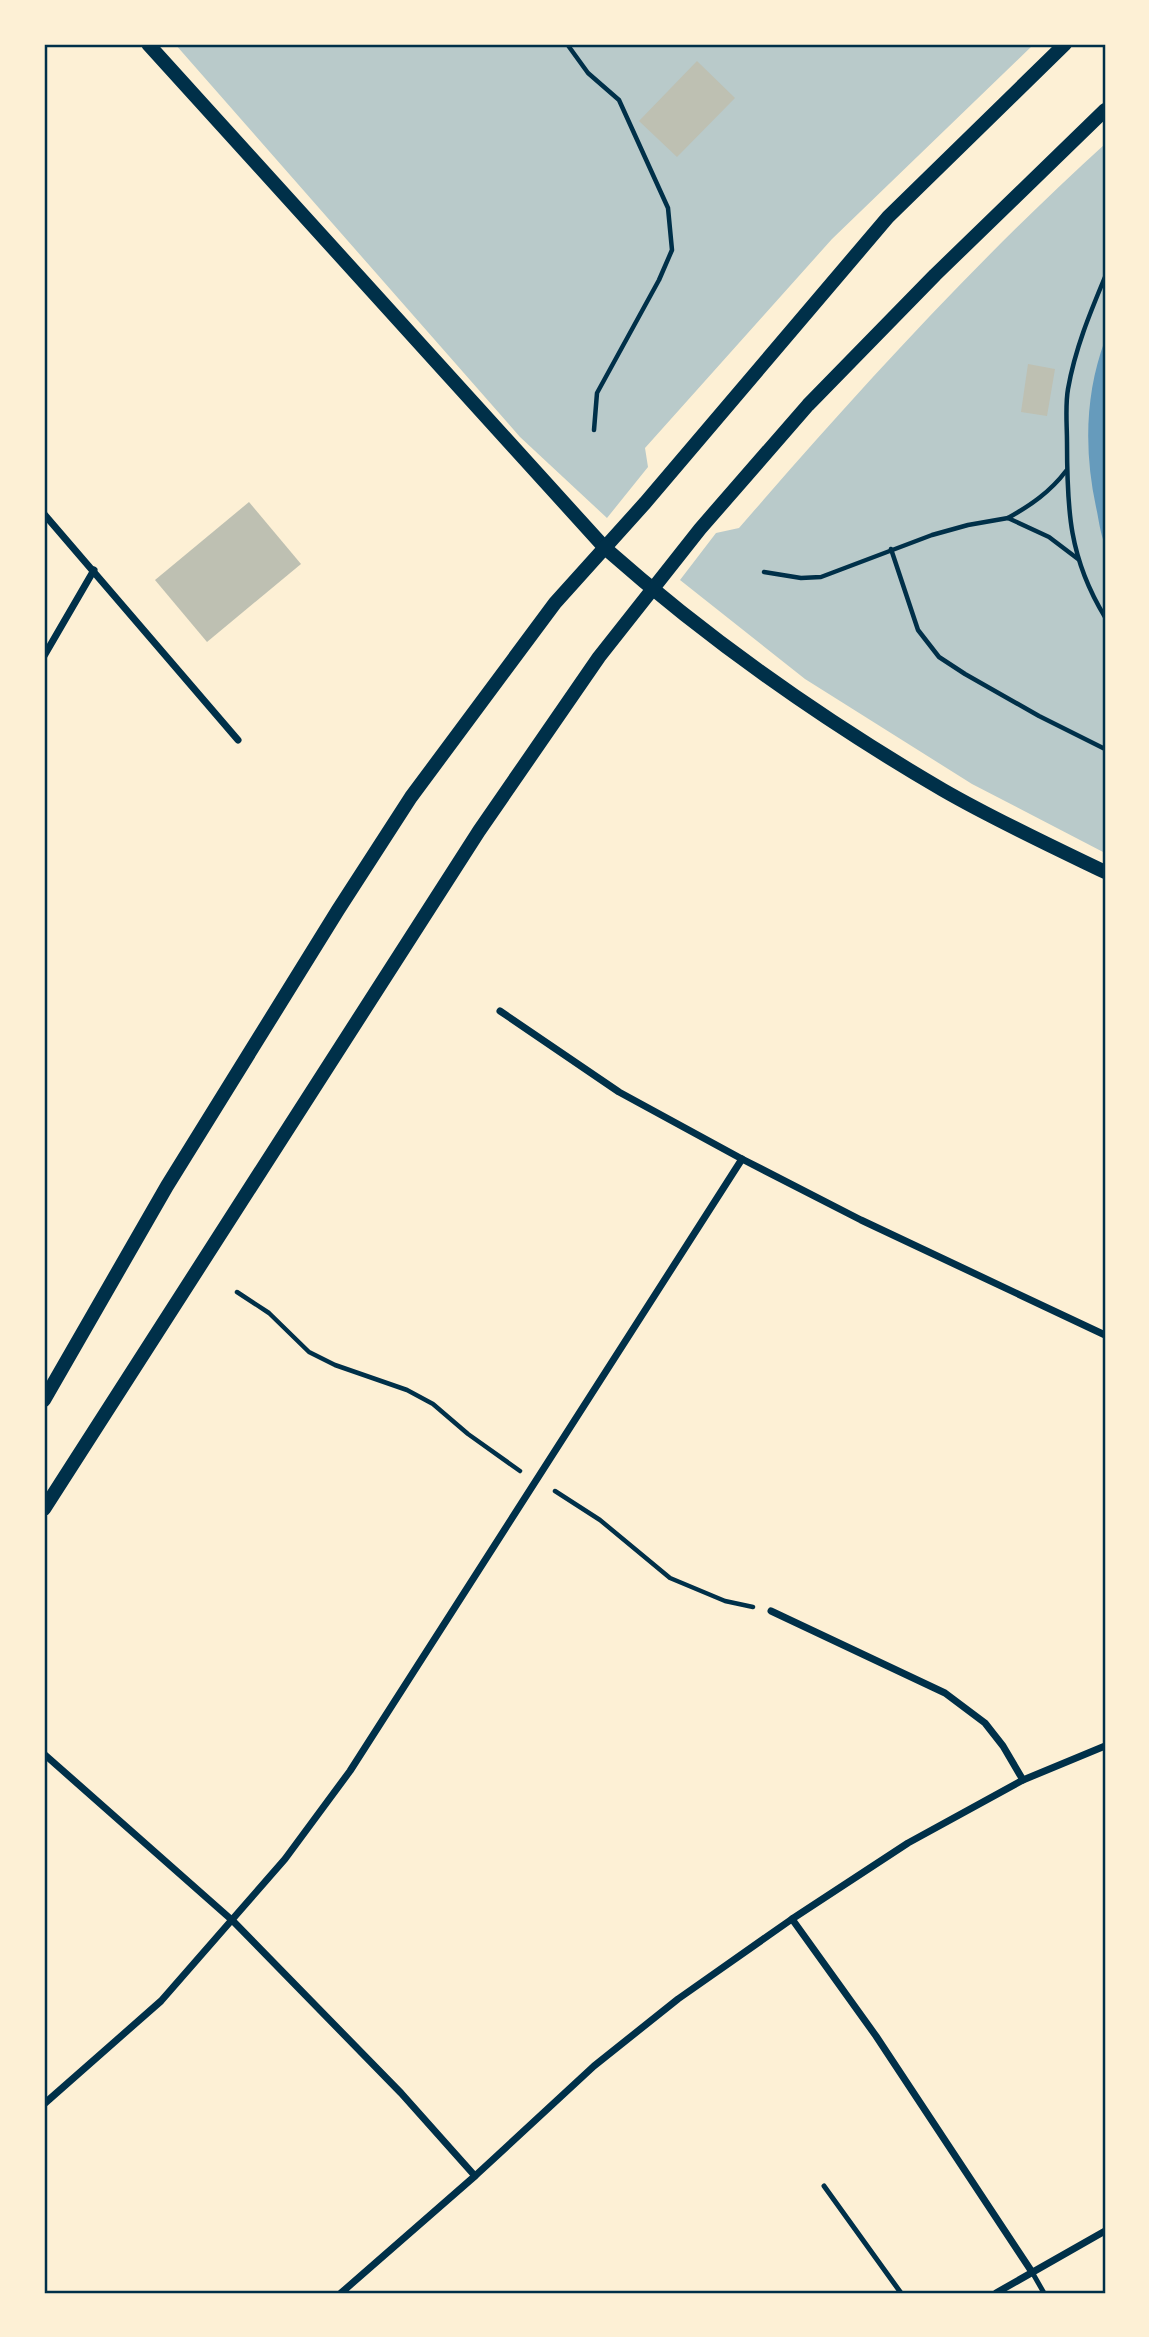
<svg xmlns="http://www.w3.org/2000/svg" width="1149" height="2337" font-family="Rubik,sans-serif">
<rect width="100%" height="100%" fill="#fdf0d5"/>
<g fill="#b9caca">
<polygon points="175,44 1034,44 832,239 645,448 648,467 607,518 520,437"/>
<path d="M1105,144v709l-133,-69 -167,-105 -125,-99 36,-47 23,-5c116,-134 235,-265 366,-384z"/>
</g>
<path fill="#669bbc" d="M1105,340v204c-5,-11 -6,-24 -9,-37 -12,-56 -11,-113 9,-167z"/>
<g fill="#bec0b2">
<polygon points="697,61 735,98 677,157 639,121"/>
<polygon points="1028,364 1055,369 1047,416 1021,412"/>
<polygon points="249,502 301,564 207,642 155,580"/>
</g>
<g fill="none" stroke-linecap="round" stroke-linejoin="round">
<g stroke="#003049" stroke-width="4.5">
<polyline points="567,44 588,73 619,100 668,208 672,250 659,280 597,393 594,430"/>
<path d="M1105,277c-15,36 -30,72 -37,112 -3,17 -1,36 -1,53 0,68 2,116 38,175"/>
<path d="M1008,518c23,-13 42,-26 58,-47"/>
<polyline points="891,549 918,630 939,657 965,674 1039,716 1105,749"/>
<polyline points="764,572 801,578 821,577 932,535 968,525 1008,518 1049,537 1078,559"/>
<polyline points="237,1292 269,1313 309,1352 335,1365 407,1390 433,1404 468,1434 520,1471"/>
<polyline points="555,1491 600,1520 670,1578 725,1601 753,1607"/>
</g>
<g stroke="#003049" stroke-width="5">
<polyline points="824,2186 901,2293"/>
<polyline points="1032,2272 1044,2293"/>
</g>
<g stroke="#003049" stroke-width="7">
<polyline points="44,514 238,740"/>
<polyline points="44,656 94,570"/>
<polyline points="500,1011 619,1092 742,1159 861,1220 1105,1335"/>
<polyline points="771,1611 945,1693 985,1723 1003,1746 1023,1780"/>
<polyline points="44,1754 233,1921 401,2093 475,2176"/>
<polyline points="792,1919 876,2036 1032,2272"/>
<polyline points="44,2104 161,2001 285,1859 350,1771 742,1159"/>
<polyline points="341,2293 475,2176 594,2066 678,1999 792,1919 908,1843 1023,1780 1105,1746"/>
<polyline points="996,2293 1105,2231"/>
</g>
<g stroke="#003049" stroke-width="14">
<path d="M148,44l457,504c104,92 218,172 338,242 52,30 108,56 162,82"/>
<polyline points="44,1400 167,1186 338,910 411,797 555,603 645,503 888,217 1065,44"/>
<polyline points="44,1509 479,831 599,657 700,529 808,405 935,275 1105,110"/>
</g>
</g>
<rect width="1149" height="2337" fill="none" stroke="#fdf0d5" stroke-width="91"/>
<rect x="46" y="46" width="1058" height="2246" fill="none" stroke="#003049" stroke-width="2.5"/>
</svg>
